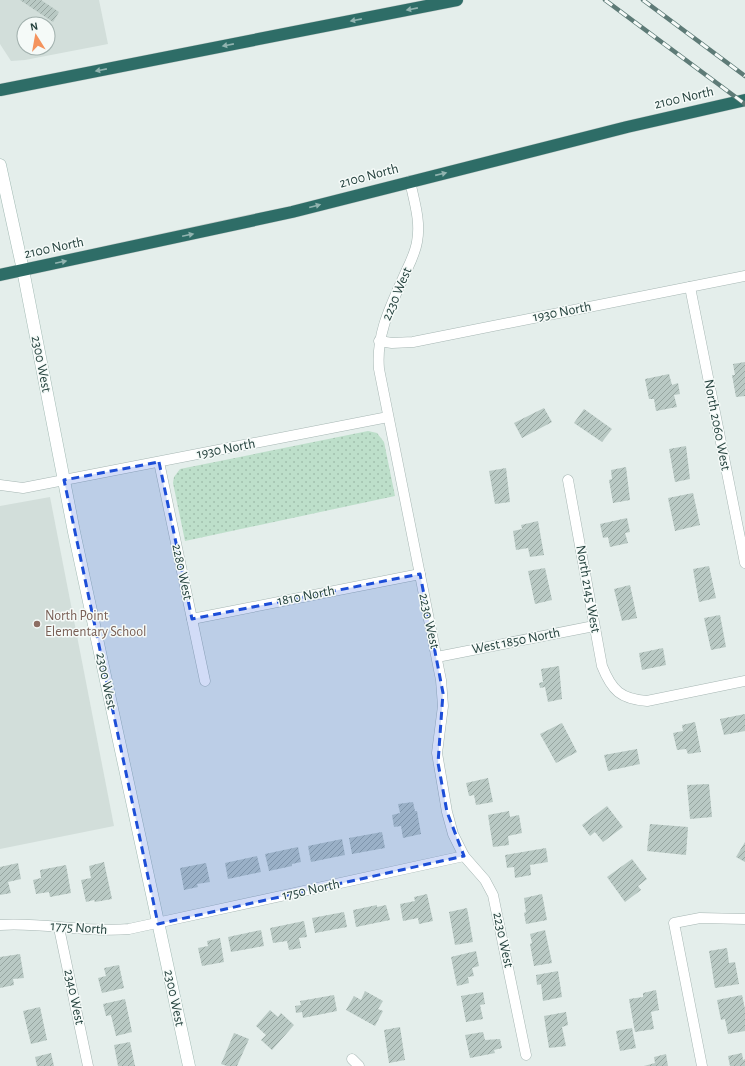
<svg xmlns="http://www.w3.org/2000/svg" width="745" height="1066" font-family="'Alegreya Sans',sans-serif">
<defs>
<pattern id="park-dots" width="8" height="8" patternUnits="userSpaceOnUse"><rect width="8" height="8" fill="#bddfca"/><path d="M2 2h.1M6 6h.1" fill="none" stroke="#a2c0ae" stroke-width="1.8" stroke-linecap="round"/></pattern>
<pattern id="building-hatch" width="6" height="6" patternUnits="userSpaceOnUse"><rect width="6" height="6" fill="#b9c9c4"/><path d="M-1 1l2-2M0 6l6-6M5 7l2-2" fill="none" stroke="#96a5a0"/></pattern>
</defs>
<rect width="100%" height="100%" fill="#e4eeeb"/>
<g fill="#d2deda" fill-rule="evenodd">
<path d="M0,0h99l9,44 -83,16 -14,1 -11,-17zM24,24h24v24h-24z"/>
<polygon points="50,497 114,826 0,849 0,506"/>
</g>
<polygon fill="url(#park-dots)" points="368,431 377,433 384,442 395,496 185,541 173,483 174,477 180,469"/>
<g fill="url(#building-hatch)">
<polygon points="20,0 41,0 59,12 53,22"/>
<polygon points="745,362 745,396 736,397 732,375 735,375 733,364"/>
<polygon points="669,374 672,385 678,383 680,394 674,395 677,407 656,411 654,399 649,399 645,379"/>
<polygon points="544,408 552,422 522,438 514,423"/>
<polygon points="584,409 612,429 602,442 574,423"/>
<polygon points="686,446 690,479 675,482 669,449"/>
<polygon points="626,467 630,500 613,503 609,480 612,479 611,470"/>
<polygon points="506,468 510,502 495,504 489,471"/>
<polygon points="693,493 700,525 675,531 668,498"/>
<polygon points="627,518 630,532 625,533 628,543 610,547 608,537 603,538 600,524"/>
<polygon points="538,521 544,555 530,557 528,548 516,550 513,531 522,529 521,525"/>
<polygon points="709,566 716,598 699,602 693,569"/>
<polygon points="545,568 552,600 535,604 528,571"/>
<polygon points="630,585 637,618 622,621 614,589"/>
<polygon points="720,615 726,647 711,650 704,618"/>
<polygon points="663,648 666,665 642,670 639,653"/>
<polygon points="559,666 562,699 548,702 545,687 540,688 539,683 543,682 541,669"/>
<polygon points="745,714 745,731 724,735 720,719"/>
<polygon points="695,722 701,752 688,754 686,749 677,750 673,733 683,731 682,725"/>
<polygon points="562,723 577,752 556,763 540,734"/>
<polygon points="637,749 640,764 608,771 604,755"/>
<polygon points="488,778 493,802 476,805 474,795 469,796 466,783"/>
<polygon points="709,784 712,817 690,819 687,785"/>
<polygon points="413,802 415,811 417,811 421,834 403,838 401,826 394,827 392,815 400,813 398,804"/>
<polygon points="607,806 623,827 603,842 595,832 590,836 582,825"/>
<polygon points="509,811 510,817 519,815 522,833 508,836 509,845 493,847 488,815"/>
<polygon points="650,824 688,827 686,855 647,851"/>
<polygon points="382,832 385,848 352,854 349,838"/>
<polygon points="342,839 345,855 311,862 308,846"/>
<polygon points="745,842 745,862 736,857"/>
<polygon points="298,847 301,862 292,864 292,866 269,871 265,854"/>
<polygon points="546,848 548,862 530,865 531,875 515,878 514,867 507,868 505,855"/>
<polygon points="257,856 261,872 228,879 225,863"/>
<polygon points="632,859 647,879 638,886 641,890 625,902 607,877"/>
<polygon points="104,862 112,899 95,902 94,900 86,902 81,880 91,878 89,866"/>
<polygon points="18,863 21,879 8,882 11,893 0,895 0,867"/>
<polygon points="206,863 210,882 197,884 198,887 184,890 180,868"/>
<polygon points="66,865 71,893 50,897 49,892 36,894 33,880 41,878 40,870"/>
<polygon points="427,894 433,921 419,924 418,918 403,921 400,904 415,901 414,897"/>
<polygon points="542,894 547,920 526,924 524,913 526,912 524,898"/>
<polygon points="377,905 377,907 386,905 390,920 356,927 353,910"/>
<polygon points="467,908 473,942 455,945 449,912"/>
<polygon points="344,912 347,927 315,933 312,918"/>
<polygon points="304,921 307,937 299,938 301,948 289,950 287,941 273,943 270,928"/>
<polygon points="261,930 264,946 231,952 228,937"/>
<polygon points="545,930 552,963 534,966 530,944 532,943 530,934"/>
<polygon points="220,938 224,962 202,966 198,948 208,946 207,941"/>
<polygon points="727,948 729,963 735,962 739,984 715,988 709,951"/>
<polygon points="476,951 479,966 472,968 474,976 468,977 469,983 457,986 451,957"/>
<polygon points="20,954 24,978 13,979 14,985 0,988 0,957"/>
<polygon points="119,965 124,988 102,993 98,978 106,976 104,968"/>
<polygon points="558,971 562,997 543,1001 541,984 537,985 536,975"/>
<polygon points="656,990 659,1010 651,1012 654,1029 635,1032 629,999 643,997 643,993"/>
<polygon points="365,991 383,1001 378,1009 383,1011 375,1026 346,1010 354,996 361,1000"/>
<polygon points="483,992 485,1004 480,1005 483,1019 466,1022 461,996"/>
<polygon points="334,995 337,1011 303,1018 302,1012 296,1013 295,1006 301,1005 300,1001"/>
<polygon points="742,995 745,1009 745,1031 728,1034 725,1019 721,1020 717,1000"/>
<polygon points="125,999 132,1032 116,1036 111,1015 106,1016 103,1004"/>
<polygon points="40,1007 47,1040 31,1044 23,1011"/>
<polygon points="270,1010 278,1017 281,1013 294,1025 272,1050 261,1040 266,1035 256,1026"/>
<polygon points="566,1012 568,1025 562,1027 566,1046 549,1048 544,1016"/>
<polygon points="400,1027 405,1060 389,1063 384,1030"/>
<polygon points="632,1028 636,1048 620,1051 616,1031"/>
<polygon points="483,1032 485,1040 500,1039 502,1048 494,1050 495,1053 470,1058 465,1035"/>
<polygon points="234,1033 249,1039 237,1066 227,1066 221,1064"/>
<polygon points="130,1042 135,1066 118,1066 114,1045"/>
<polygon points="51,1053 54,1066 37,1066 35,1057"/>
<polygon points="742,1053 743,1060 745,1059 745,1066 730,1066 728,1056"/>
<polygon points="666,1054 668,1066 644,1066 655,1063 654,1057"/>
</g>
<g fill="none" stroke-linecap="round" stroke-linejoin="round">
<defs>
<g id="street">
<path d="M410,181c4,20 11,40 7,61 -2,12 -8,23 -13,34 -14,31 -28,59 -25,93l62,311 2,26 -6,47 10,59 6,22 11,22 21,24 8,15 33,160"/>
<polyline points="690,287 745,563"/>
<polyline points="379,341 392,343 413,342 745,276"/>
<polyline points="159,462 205,681"/>
<path d="M568,480l34,186c10,25 19,33 45,35l98,-20"/>
<polyline points="0,485 23,488 388,417"/>
<polyline points="192,619 420,574"/>
<polyline points="437,657 594,626"/>
<path d="M0,925c43,-3 86,8 129,4l335,-73"/>
<polyline points="59,928 88,1066"/>
<polyline points="352,1059 359,1066"/>
<polyline points="702,1066 674,923 700,918 745,919"/>
</g>
<polyline id="secondary" points="0,165 23,270 74,532 189,1066"/>
<g id="highway">
<polyline points="0,90 457,0"/>
<polyline points="0,275 292,212 627,127 745,100"/>
</g>
</defs>
<use href="#street" stroke="#a6b6b3" stroke-width="11"/>
<use href="#secondary" stroke="#a2bab4" stroke-width="13"/>
<use href="#highway" stroke="#c1cac8" stroke-width="13"/>
<use href="#street" stroke="#fff" stroke-width="10"/>
<use href="#secondary" stroke="#fff" stroke-width="12"/>
<use href="#highway" stroke="#2e6d67" stroke-width="12"/>
<defs>
<g id="rail">
<polyline points="605,0 745,104"/>
<polyline points="643,0 745,76"/>
</g>
</defs>
<use href="#rail" stroke="#5e7b77" stroke-width="4.5"/>
<use href="#rail" stroke="#f5faf8" stroke-width="3" stroke-dasharray="9" stroke-linecap="butt"/>
</g>
<defs><path id="oneway-solid" d="M-6-.8H1V-3.2L6.5 0L1 3.2V.8H-6Z"/></defs>
<g fill="#92b4b0">
<use href="#oneway-solid" transform="translate(412 9) rotate(169)"/>
<use href="#oneway-solid" transform="translate(356 20) rotate(169)"/>
<use href="#oneway-solid" transform="translate(228 45) rotate(169)"/>
<use href="#oneway-solid" transform="translate(101 70) rotate(169)"/>
<use href="#oneway-solid" transform="translate(441 174) rotate(-13)"/>
<use href="#oneway-solid" transform="translate(315 206) rotate(-15)"/>
<use href="#oneway-solid" transform="translate(188 235) rotate(-12)"/>
<use href="#oneway-solid" transform="translate(61 262) rotate(-12)"/>
</g>
<path fill="#1d4ed8" fill-opacity="0.2" stroke="#1d4ed8" stroke-width="3" stroke-dasharray="8 5" stroke-linejoin="round" d="M159,462l33,157 228,-45 23,119 -5,70 9,49 17,44 -306,68 -94,-444z"/>
<circle fill="#8d6e63" stroke="#f5faf8" stroke-width="1.5" cx="37" cy="624" r="4"/>
<g text-anchor="middle" dominant-baseline="central" stroke-width="3" stroke-linejoin="round" paint-order="stroke">
<g font-size="14" fill="#23403c" stroke="#f5faf8">
<text transform="translate(684 98) rotate(-13)">2100 North</text>
<text transform="translate(369 176) rotate(-15)">2100 North</text>
<text transform="translate(54 248) rotate(-12)">2100 North</text>
<text transform="translate(397 294) rotate(-67)">2230 West</text>
<text transform="translate(562 312) rotate(-11)">1930 North</text>
<text transform="translate(41 364) rotate(79)">2300 West</text>
<text transform="translate(717 425) rotate(79)">North 2060 West</text>
<text transform="translate(226 449) rotate(-11)">1930 North</text>
<text transform="translate(182 572) rotate(78)">2280 West</text>
<text transform="translate(588 589) rotate(80)">North 2145 West</text>
<text transform="translate(306 596) rotate(-11)">1810 North</text>
<text transform="translate(429 621) rotate(78)">2230 West</text>
<text transform="translate(516 641) rotate(-11)">West 1850 North</text>
<text transform="translate(106 681) rotate(78)">2300 West</text>
<text transform="translate(311 890) rotate(-12)">1750 North</text>
<text transform="translate(79 928) rotate(4)">1775 North</text>
<text transform="translate(503 940) rotate(78)">2230 West</text>
<text transform="translate(74 997) rotate(78)">2340 West</text>
<text transform="translate(174 998) rotate(78)">2300 West</text>
</g>
<g font-size="14" fill="#785e54" stroke="#f5faf8" text-anchor="start">
<text x="45" y="616">North Point<tspan x="45" dy="16">Elementary School</tspan></text>
</g>
</g>
<g transform="translate(36 36) rotate(349)"><circle r="19" fill="#f5faf8" stroke="#a1b0ad"/>
<path d="M0-3L7 15L0 10L-7 15Z" fill="#f4935d"/>
<text y="-6" font-size="11" font-weight="bold" text-anchor="middle" fill="#23403c">N</text>
</g>
</svg>
